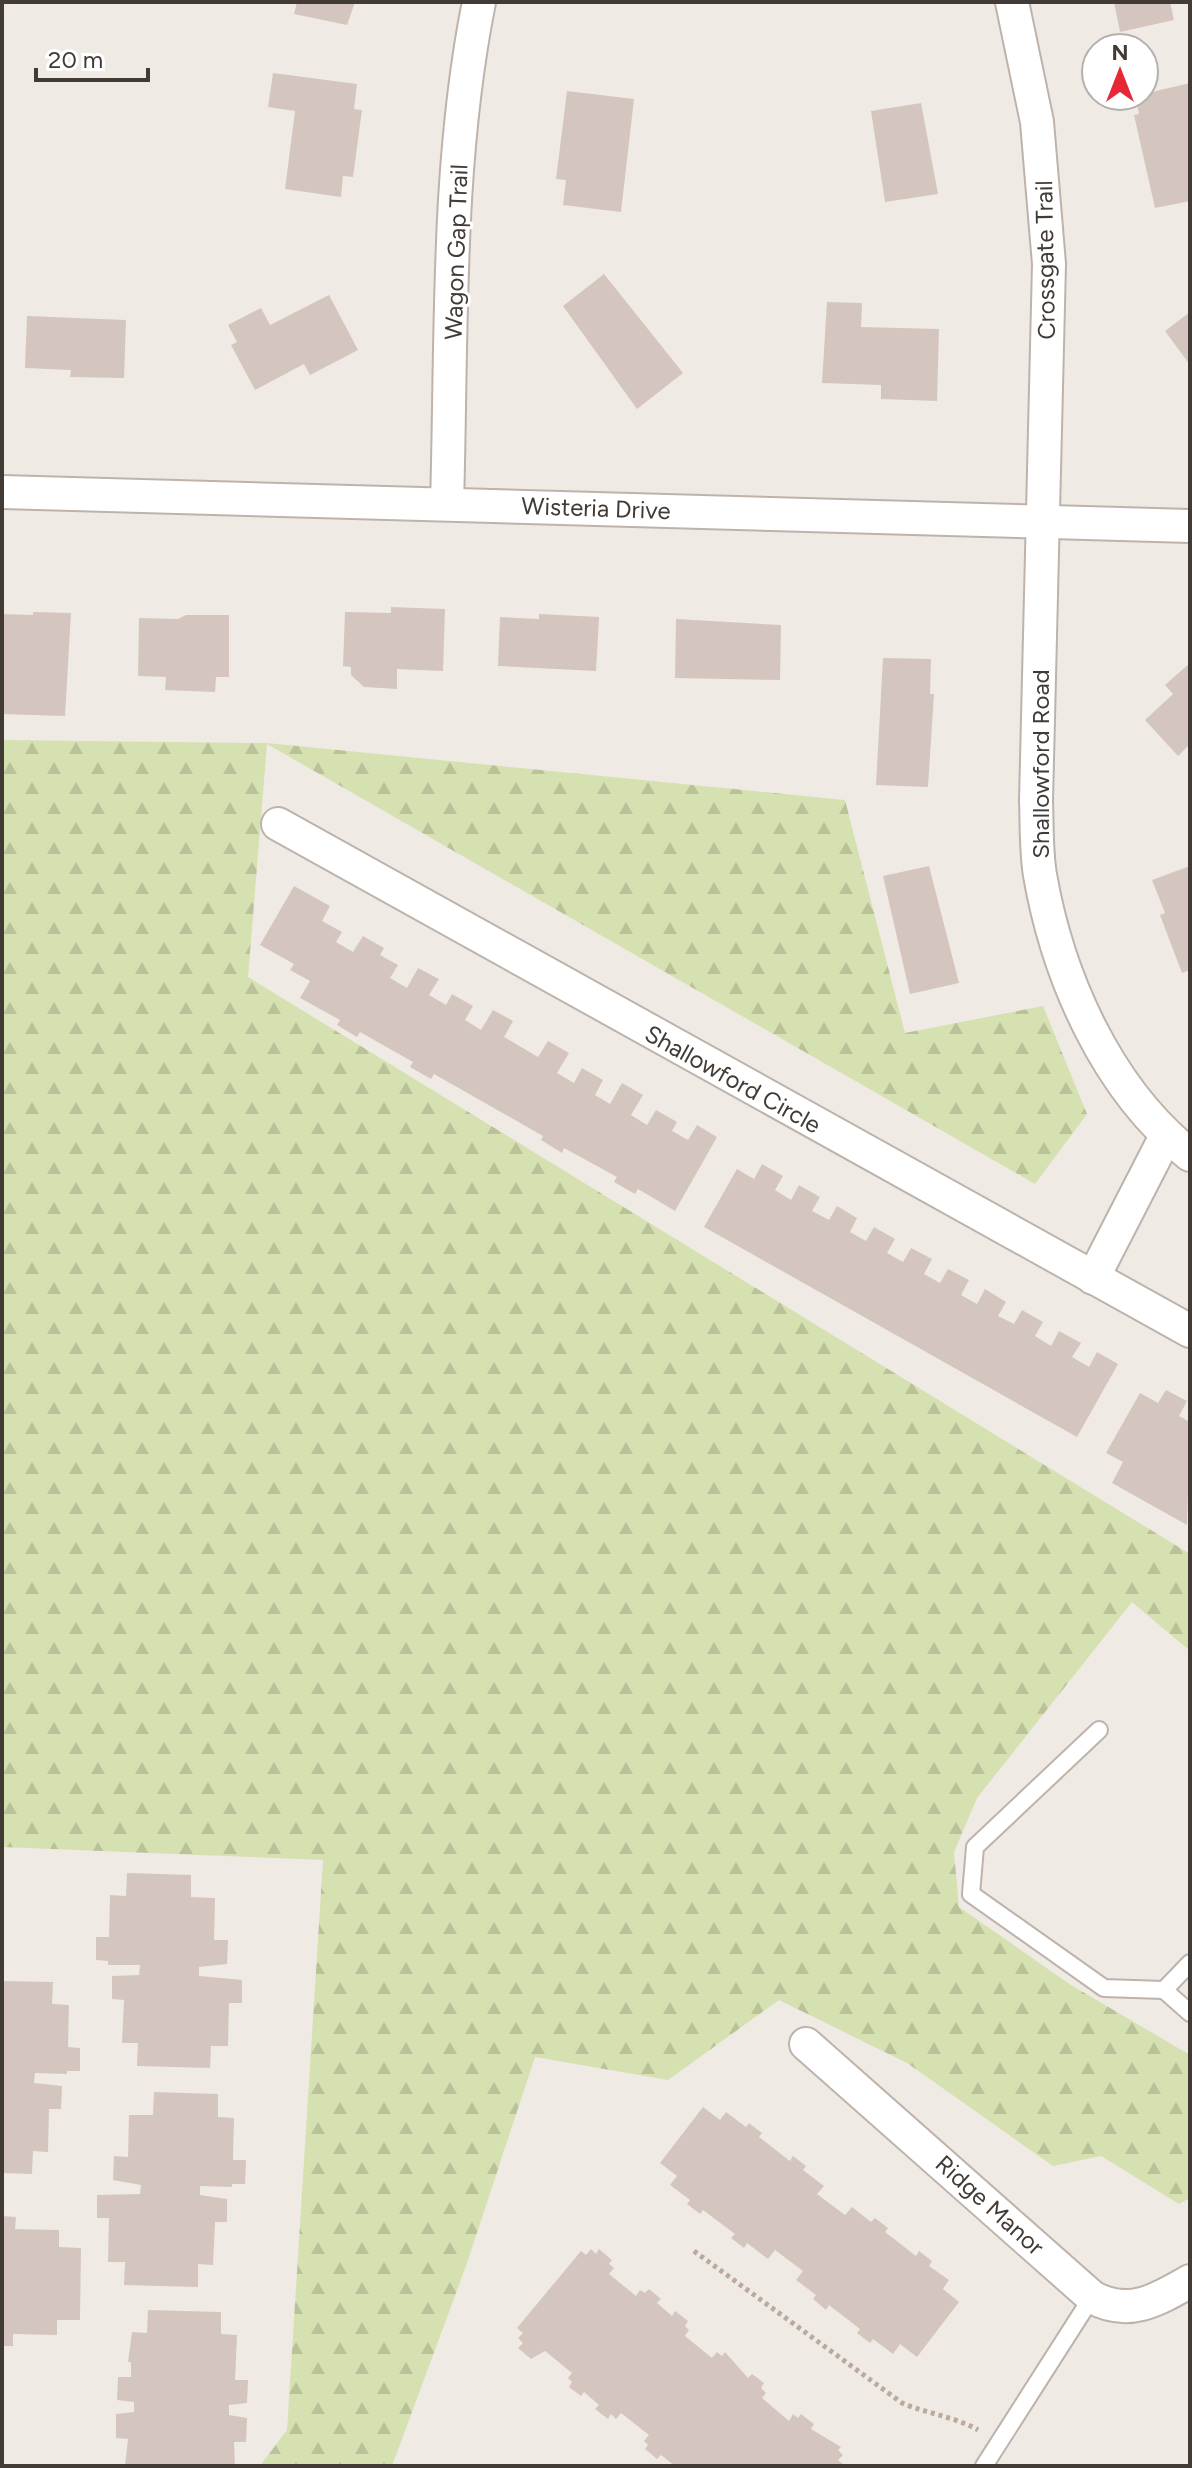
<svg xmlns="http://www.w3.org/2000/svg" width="1192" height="2468" font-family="Figtree,sans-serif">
<defs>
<pattern id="forest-firs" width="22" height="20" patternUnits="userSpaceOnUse" patternTransform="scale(2)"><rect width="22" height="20" fill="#d6e1b1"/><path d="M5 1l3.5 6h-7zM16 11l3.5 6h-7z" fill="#b9c299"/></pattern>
</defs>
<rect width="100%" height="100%" fill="#f0eae5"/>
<polygon fill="url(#forest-firs)" points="2,740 267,743 845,800 905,1033 1043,1006 1087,1114 1035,1184 267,744 248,977 1190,1554 1190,1651 1132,1602 977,1798 954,1852 959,1907 1071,1985 1190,2055 1190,2198 1179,2204 1101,2156 1053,2166 907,2063 779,2000 668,2080 535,2057 466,2266 392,2466 260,2466 287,2430 323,1860 2,1847"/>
<g fill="#d4c6be">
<polygon points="297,2 355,2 347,25 294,14"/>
<polygon points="1114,2 1170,2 1174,20 1120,32"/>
<polygon points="273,73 357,84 354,109 362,110 353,177 343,176 341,197 285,189 295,111 268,107"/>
<polygon points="1190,83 1190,201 1155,208 1134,115 1139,114 1135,96"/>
<polygon points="567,91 634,99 621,212 563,205 566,180 556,179"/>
<polygon points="921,103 938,194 885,202 871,111"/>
<polygon points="604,274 683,373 637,409 563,306"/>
<polygon points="329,295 358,350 310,375 304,364 255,390 231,345 237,342 228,325 261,308 270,325"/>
<polygon points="827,302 862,303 861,327 939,329 937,401 881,399 881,385 822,383"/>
<polygon points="1190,312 1190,365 1165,331"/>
<polygon points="27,316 126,320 124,378 70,377 71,370 25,368"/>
<polygon points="391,607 445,609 443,671 397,669 397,689 364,687 351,675 351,667 343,666 345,612 391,613"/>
<polygon points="33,612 71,613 65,716 2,714 2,614 33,615"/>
<polygon points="539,614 599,617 596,671 498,666 500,617 539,619"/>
<polygon points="186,615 229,615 229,677 216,677 215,692 165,690 166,677 138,676 139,618 178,619"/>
<polygon points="676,619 781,625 780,680 675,678"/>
<polygon points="883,658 931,659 930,694 934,694 928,787 876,785"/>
<polygon points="1190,663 1190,744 1178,756 1145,720 1173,694 1165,685"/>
<polygon points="929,866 959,983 910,994 883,876"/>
<polygon points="1190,866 1190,970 1182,973 1160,915 1165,913 1152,880"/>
<polygon points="294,886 330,906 322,921 342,932 336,942 353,952 363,936 384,948 380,955 398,965 390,978 407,988 418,968 439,979 429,995 446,1005 452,994 473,1006 465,1020 481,1030 493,1010 513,1021 504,1037 538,1057 548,1041 569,1053 557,1073 574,1083 582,1068 603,1080 595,1095 610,1104 622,1083 643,1095 631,1115 647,1125 656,1110 677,1122 672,1131 688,1140 697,1125 717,1137 675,1211 638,1189 635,1194 614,1182 617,1177 564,1148 562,1153 541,1140 543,1136 434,1074 431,1079 410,1067 413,1062 360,1032 357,1037 337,1025 340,1020 300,998 310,981 290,970 294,964 260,945"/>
<polygon points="762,1164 783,1176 775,1190 791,1200 799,1185 820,1197 812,1211 829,1220 837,1206 857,1218 850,1232 866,1241 874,1227 895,1239 887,1253 903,1262 911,1248 932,1259 924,1274 940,1283 948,1269 969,1280 961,1295 977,1304 985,1289 1006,1302 998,1316 1014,1324 1022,1310 1043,1322 1035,1336 1051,1346 1059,1331 1081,1343 1072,1357 1089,1367 1097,1352 1118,1364 1077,1437 704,1227 737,1169 754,1179"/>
<polygon points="1166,1390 1187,1401 1179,1416 1190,1422 1187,1525 1112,1483 1123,1462 1106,1453 1140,1393 1158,1403"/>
<polygon points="127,1873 191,1875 191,1897 215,1898 214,1940 228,1940 227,1964 199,1967 199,1976 242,1980 242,2003 229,2003 228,2046 211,2046 210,2068 137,2066 138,2043 122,2043 124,2000 112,1999 112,1976 139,1975 140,1965 108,1965 108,1961 96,1960 96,1937 109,1937 110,1895 126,1896"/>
<polygon points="2,1981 53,1982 52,2004 69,2005 68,2047 80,2048 80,2071 67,2071 67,2074 35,2073 34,2083 62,2086 61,2109 49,2109 48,2152 33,2151 32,2174 2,2173"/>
<polygon points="154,2092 218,2094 218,2117 234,2118 233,2160 246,2160 245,2184 232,2184 232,2187 200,2186 200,2195 227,2199 227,2222 215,2222 213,2265 198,2264 198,2287 124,2285 125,2262 108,2262 109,2218 97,2218 97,2195 140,2194 141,2185 113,2180 114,2156 128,2157 129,2115 153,2115"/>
<polygon points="703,2107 720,2120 726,2112 746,2127 749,2123 762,2133 759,2137 790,2161 793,2156 806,2166 803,2170 824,2186 817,2194 845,2215 852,2207 871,2222 875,2218 888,2228 885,2232 916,2256 919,2251 932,2261 929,2266 949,2280 943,2289 959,2302 917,2357 900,2344 893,2354 873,2339 870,2343 857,2333 860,2329 829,2305 826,2310 813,2299 816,2295 796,2280 803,2271 775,2250 768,2259 747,2243 744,2248 731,2238 735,2234 703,2210 700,2214 687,2204 690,2200 670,2185 677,2176 660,2163"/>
<polygon points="2,2216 16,2217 15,2229 59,2230 59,2247 81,2248 80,2320 57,2320 57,2335 13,2334 13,2346 2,2346"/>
<polygon points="591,2249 596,2254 599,2249 612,2260 609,2264 614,2268 609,2274 636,2296 640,2290 645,2293 649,2289 661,2299 657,2303 672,2316 675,2311 688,2321 685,2326 689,2330 685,2336 712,2358 717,2352 722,2356 725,2352 748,2378 752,2374 764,2383 761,2388 766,2393 762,2398 789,2421 793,2414 798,2418 801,2414 814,2424 811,2429 841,2447 838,2450 843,2455 838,2460 845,2466 675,2466 661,2455 657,2459 645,2449 648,2445 644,2441 649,2435 621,2413 616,2419 611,2414 608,2419 595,2409 599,2405 584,2392 581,2396 569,2387 572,2382 568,2378 572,2373 545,2351 531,2359 518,2348 523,2343 518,2338 523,2333 517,2328 581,2251 586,2255"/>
<polygon points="148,2310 221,2312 221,2334 237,2335 235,2380 248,2380 247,2403 229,2405 229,2415 247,2418 246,2442 234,2442 235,2466 125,2466 128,2439 116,2438 116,2414 134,2412 134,2402 117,2400 118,2377 131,2377 131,2362 128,2362 132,2332 147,2333"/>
</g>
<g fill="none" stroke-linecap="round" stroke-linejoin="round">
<defs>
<g id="lane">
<polyline points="1099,1730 975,1847 971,1894 1104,1988 1164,1990"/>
<polyline points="1190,1963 1164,1990 1190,2013"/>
<polyline points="984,2466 1092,2297"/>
</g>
<g id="street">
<path d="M1012,2l25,120 12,142 -13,537c1,25 0,50 4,74 18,103 67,214 150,280"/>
<polyline points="2,492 1190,526"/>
<path d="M447,504c5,-167 -1,-338 32,-502"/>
<polyline points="278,824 1190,1331"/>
<polyline points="1093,1278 1166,1136"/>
<path d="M806,2044l286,253c36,20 64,4 98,-16"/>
</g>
</defs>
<use href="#lane" stroke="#beb3ab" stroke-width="20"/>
<use href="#street" stroke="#beb3ab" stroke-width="36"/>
<path stroke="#bba99b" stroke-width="5" stroke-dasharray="4 4" stroke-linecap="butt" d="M694,2251l208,152c26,11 51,13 76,27"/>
<use href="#lane" stroke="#fff" stroke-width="16"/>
<use href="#street" stroke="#fff" stroke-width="32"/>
</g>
<g text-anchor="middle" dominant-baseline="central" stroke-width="6" stroke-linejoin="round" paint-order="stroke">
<g font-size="24" fill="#423a35" stroke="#fff">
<text transform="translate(456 252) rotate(-88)">Wagon Gap Trail</text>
<text transform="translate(1045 260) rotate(-91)">Crossgate Trail</text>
<text transform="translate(596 508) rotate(2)">Wisteria Drive</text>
<text transform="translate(1040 764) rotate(-90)">Shallowford Road</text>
<text transform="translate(733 1079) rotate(29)">Shallowford Circle</text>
<text transform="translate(990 2205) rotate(42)">Ridge Manor</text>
</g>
</g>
<rect width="1192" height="2468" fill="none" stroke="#423a35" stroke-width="8"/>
<g transform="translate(1120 72)"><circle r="38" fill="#ffffff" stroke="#b3b0ae" stroke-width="2"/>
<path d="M0-6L14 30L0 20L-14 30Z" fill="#e52736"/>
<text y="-12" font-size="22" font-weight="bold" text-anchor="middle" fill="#423a35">N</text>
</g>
<path d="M36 68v12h112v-12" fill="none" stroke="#423a35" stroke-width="4"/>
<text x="48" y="68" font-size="24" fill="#423a35" stroke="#ffffff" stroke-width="6" paint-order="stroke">20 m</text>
</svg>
